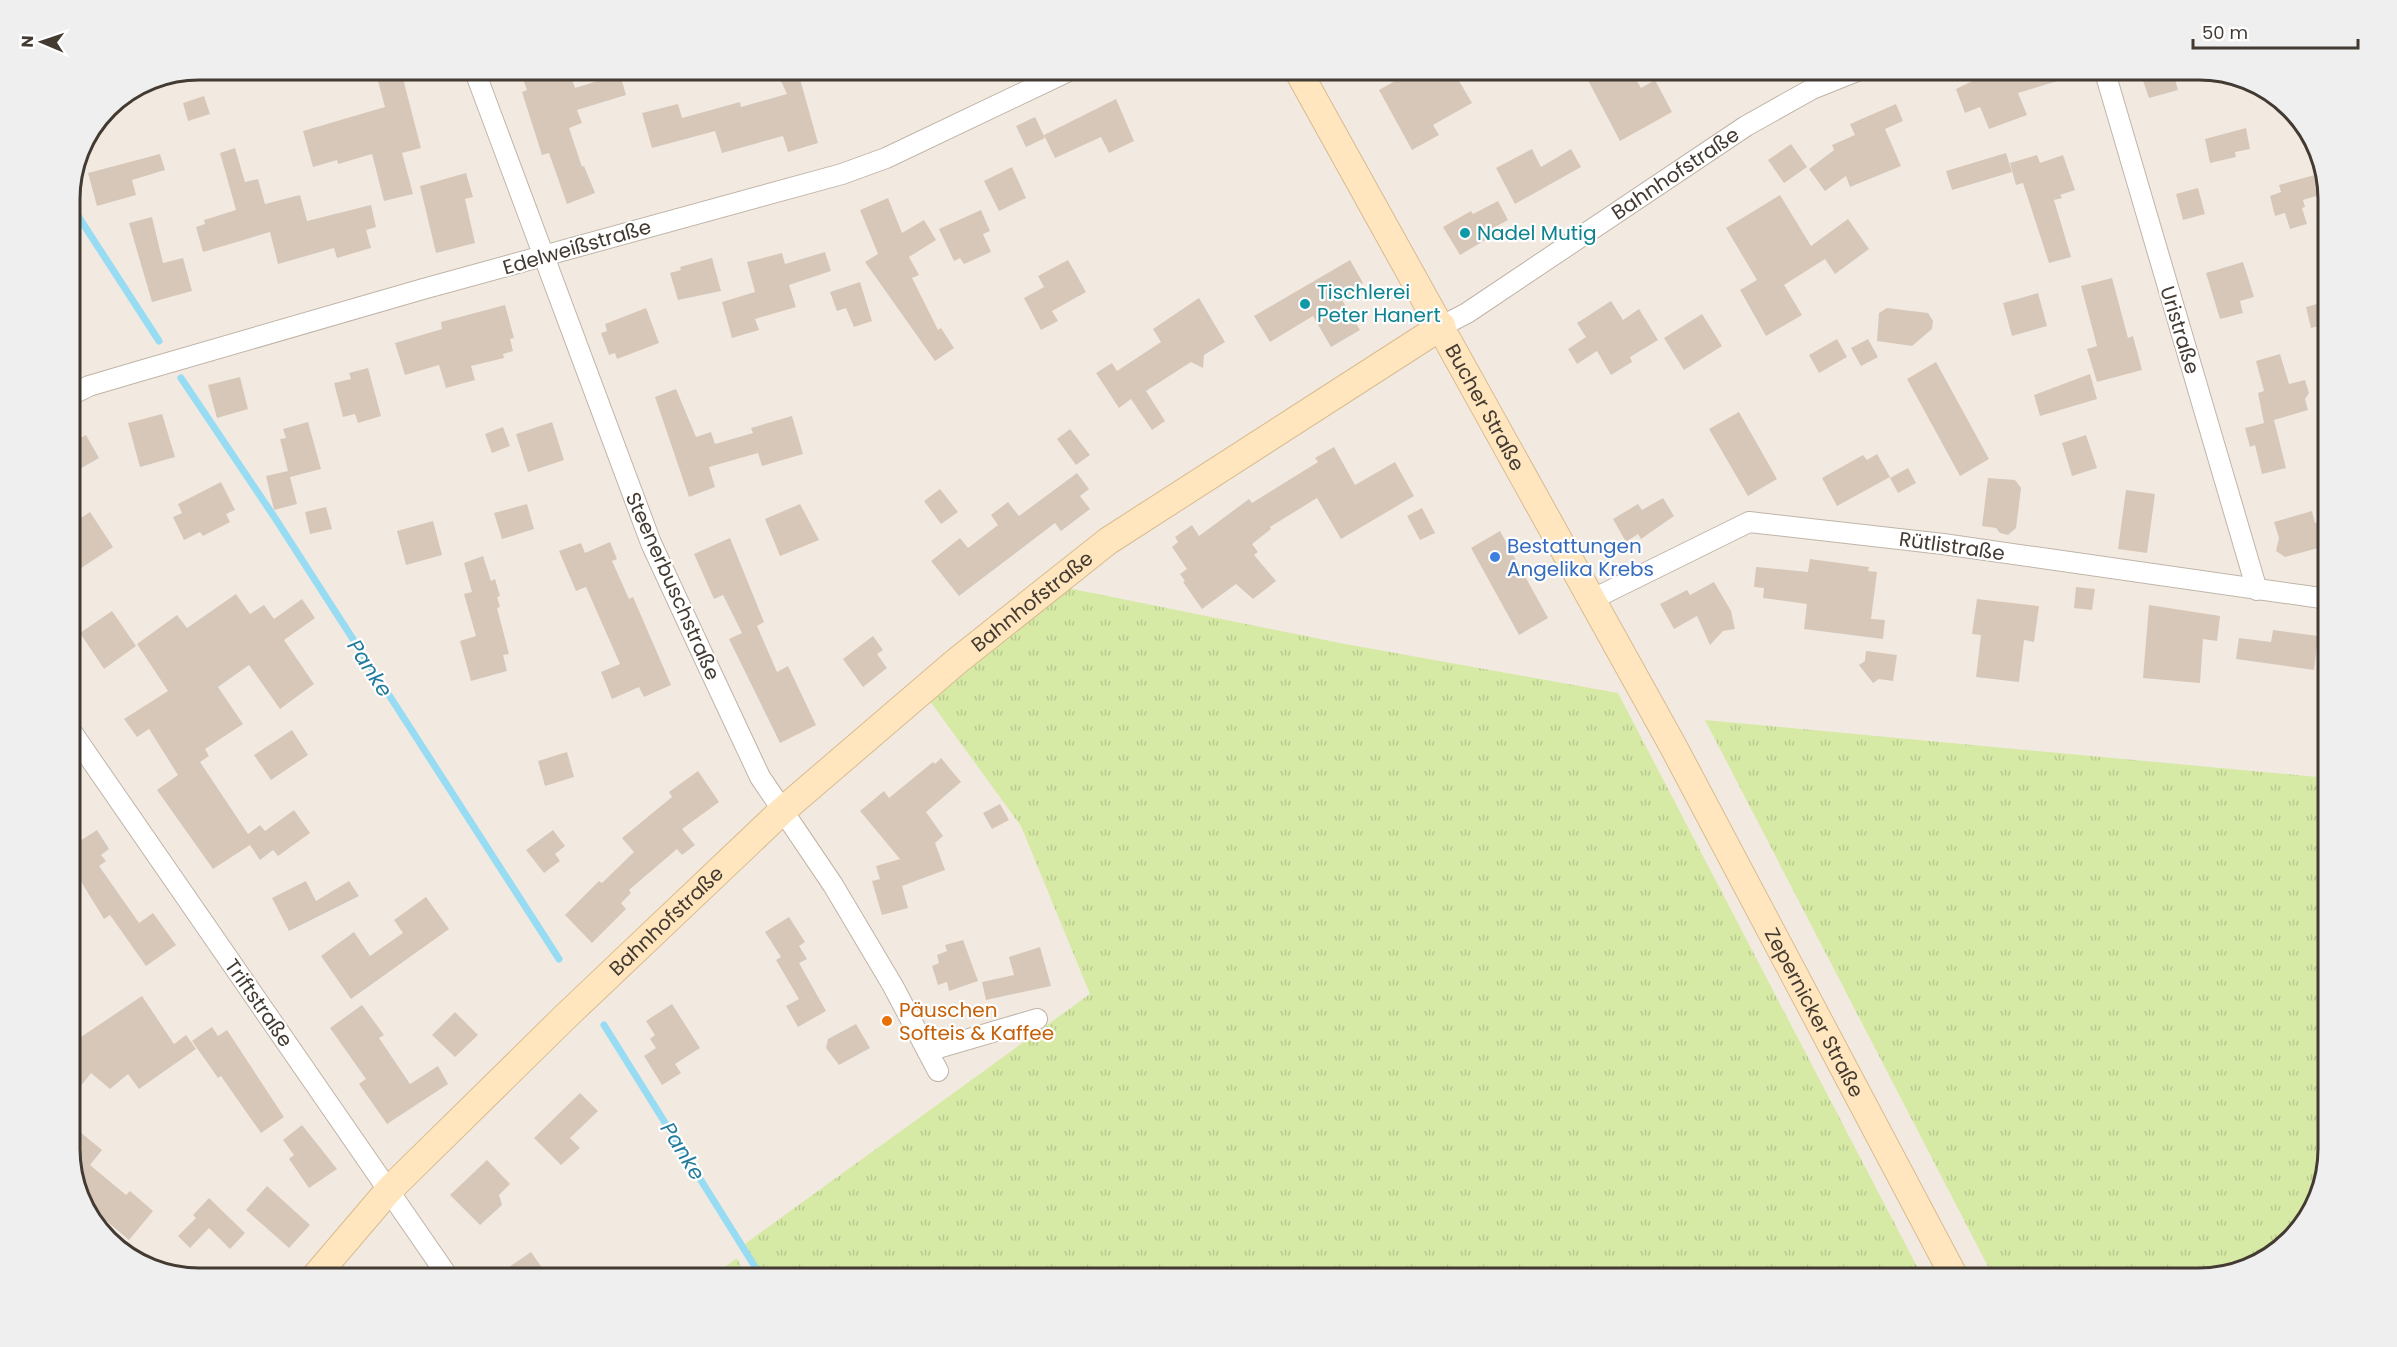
<svg xmlns="http://www.w3.org/2000/svg" width="2397" height="1347" font-family="Poppins,sans-serif">
<defs>
<pattern id="grass-tufts" width="24" height="20" patternUnits="userSpaceOnUse" patternTransform="scale(1.5)"><rect width="24" height="20" fill="#d6eaa6"/><path d="M3 7l-1-3M5 7V3M7 7l1-3M15 17l-1-3M17 17v-4M19 17l1-3" fill="none" stroke="#b9c98f"/></pattern>
<pattern id="forest-crowns" width="20" height="18" patternUnits="userSpaceOnUse" patternTransform="scale(1.5)"><rect width="20" height="18" fill="#d6eaa6"/><path d="M2 6a3 3 0 1 1 6 0M12 15a3 3 0 1 1 6 0" fill="none" stroke="#b9c98f"/></pattern>
</defs>
<rect width="100%" height="100%" fill="#f2eae1"/>
<g fill="url(#grass-tufts)">
<polygon points="1053,585 1340,643 1618,693 1923,1278 760,1278 742,1246 1090,994 1021,826 927,697"/>
<polygon points="1705,720 2328,778 2328,1149 2311,1213 2264,1260 2199,1278 1994,1278"/>
</g>
<polygon fill="url(#forest-crowns)" points="737,1258 747,1278 710,1278"/>
<g fill="none" stroke-linecap="round" stroke-linejoin="round">
<g stroke="#98dcf4" stroke-width="7">
<polyline points="69,202 159,341"/>
<polyline points="181,378 275,518 559,959"/>
<polyline points="604,1025 762,1278"/>
</g>
</g>
<g fill="#d7c7b9">
<polygon points="519,69 568,69 575,88 620,74 626,95 577,110 582,123 569,128 582,167 584,166 595,193 567,204 549,153 542,155 522,92 527,90"/>
<polygon points="1416,69 1452,69 1472,103 1433,125 1439,135 1412,150 1379,90"/>
<polygon points="1582,69 1630,69 1641,88 1655,80 1672,112 1620,141"/>
<polygon points="1997,69 2083,69 2084,73 2018,93 2027,115 1989,129 1980,107 1965,113 1956,89"/>
<polygon points="2139,69 2172,69 2178,90 2149,98"/>
<polygon points="798,72 818,143 788,152 783,136 722,153 715,131 652,148 642,113 678,104 682,118 740,102 741,107 787,94 781,81"/>
<polygon points="402,75 421,148 402,153 413,194 384,201 372,154 338,164 337,160 313,167 303,131 385,107 378,81"/>
<polygon points="204,96 210,114 188,121 183,103"/>
<polygon points="1116,99 1134,141 1109,153 1101,137 1055,158 1044,135"/>
<polygon points="1896,104 1903,121 1885,129 1901,166 1850,187 1846,176 1825,191 1809,169 1834,150 1832,145 1855,135 1850,124"/>
<polygon points="1035,117 1045,138 1026,147 1016,126"/>
<polygon points="2246,128 2250,149 2235,152 2236,157 2210,163 2205,139"/>
<polygon points="1791,144 1807,167 1784,183 1768,160"/>
<polygon points="235,148 245,182 258,179 265,204 300,195 307,221 371,205 376,227 366,230 371,248 337,258 334,248 278,264 270,232 203,252 196,227 205,224 204,220 236,210 220,153"/>
<polygon points="1532,149 1541,167 1571,149 1581,167 1515,204 1496,168"/>
<polygon points="2006,153 2012,172 1952,190 1946,171"/>
<polygon points="160,154 165,170 132,180 136,195 97,206 88,173"/>
<polygon points="2037,155 2040,163 2063,155 2075,190 2060,195 2062,198 2054,200 2071,257 2049,263 2023,183 2016,185 2010,163"/>
<polygon points="1012,167 1026,198 999,211 984,181"/>
<polygon points="466,173 473,197 465,199 475,243 436,253 420,186"/>
<polygon points="2318,174 2323,194 2303,200 2305,207 2302,208 2307,224 2290,229 2285,213 2275,216 2270,196 2281,192 2279,185"/>
<polygon points="2198,188 2205,214 2183,220 2176,194"/>
<polygon points="1780,195 1811,246 1848,219 1869,249 1835,274 1825,259 1784,285 1802,315 1766,336 1740,290 1757,280 1726,228"/>
<polygon points="888,198 902,233 924,220 936,240 909,257 919,275 912,278 938,330 941,328 954,348 935,361 865,262 878,254 860,210"/>
<polygon points="1498,201 1508,220 1484,233 1487,239 1460,255 1443,227 1471,211 1473,214"/>
<polygon points="981,210 990,231 983,234 991,252 964,264 960,258 954,261 939,229"/>
<polygon points="152,217 163,263 183,258 192,291 152,302 129,223"/>
<polygon points="825,252 831,271 789,285 796,307 755,319 759,330 732,338 722,302 755,292 747,262 782,253 785,264"/>
<polygon points="712,258 721,291 678,300 670,273 681,270 680,267"/>
<polygon points="1068,260 1086,292 1052,311 1058,321 1041,330 1024,298 1044,287 1038,276"/>
<polygon points="1350,260 1363,283 1354,288 1356,292 1342,300 1360,330 1331,347 1313,316 1270,342 1254,316"/>
<polygon points="2243,262 2254,297 2240,301 2243,313 2220,319 2206,273"/>
<polygon points="2112,278 2128,338 2133,336 2142,370 2097,382 2087,349 2097,346 2081,286"/>
<polygon points="860,282 872,321 854,327 846,308 837,311 830,292"/>
<polygon points="2038,293 2047,326 2012,336 2003,303"/>
<polygon points="1199,298 1225,342 1204,355 1203,368 1191,362 1146,391 1165,421 1152,430 1131,399 1119,408 1096,373 1112,363 1117,371 1161,342 1153,329"/>
<polygon points="1611,301 1623,320 1639,309 1658,340 1630,357 1632,362 1611,375 1597,351 1577,364 1568,349 1586,337 1577,323"/>
<polygon points="2328,301 2328,324 2311,328 2306,307"/>
<polygon points="505,305 514,338 510,339 513,351 503,354 504,358 471,366 475,380 446,388 439,365 405,375 395,343 442,329 441,322"/>
<polygon points="646,308 659,343 617,359 615,353 609,355 601,333 607,331 605,324"/>
<polygon points="1887,308 1928,313 1933,321 1932,329 1912,346 1877,341 1879,313"/>
<polygon points="1702,314 1722,346 1684,370 1664,338"/>
<polygon points="1837,339 1847,357 1819,373 1809,355"/>
<polygon points="1868,339 1878,357 1861,366 1851,348"/>
<polygon points="2280,354 2289,384 2305,380 2309,393 2305,399 2308,410 2274,420 2286,468 2262,474 2255,445 2250,447 2245,428 2272,421 2264,423 2258,393 2264,391 2256,361"/>
<polygon points="1936,362 1989,459 1960,476 1907,379"/>
<polygon points="368,368 381,416 358,423 355,414 343,417 334,383 351,379 349,373"/>
<polygon points="2090,374 2097,399 2040,416 2034,395"/>
<polygon points="240,377 248,409 217,418 208,385"/>
<polygon points="676,389 696,437 711,432 715,444 753,433 751,428 792,416 803,454 762,466 758,453 709,467 715,487 689,497 655,397"/>
<polygon points="1739,412 1777,479 1748,496 1709,429"/>
<polygon points="162,414 175,457 140,467 128,423"/>
<polygon points="308,422 321,469 290,477 297,504 274,510 266,476 288,471 280,439 286,438 283,429"/>
<polygon points="552,422 564,460 528,472 516,434"/>
<polygon points="503,427 510,446 492,453 485,434"/>
<polygon points="1070,429 1090,455 1076,465 1057,439"/>
<polygon points="86,435 99,458 69,475 69,444"/>
<polygon points="2086,435 2097,468 2072,476 2062,443"/>
<polygon points="1334,447 1355,485 1395,462 1414,496 1341,539 1317,498 1270,527 1271,529 1252,544 1258,552 1254,555 1276,581 1253,599 1236,584 1202,609 1183,582 1185,581 1180,574 1187,569 1172,547 1178,542 1175,537 1192,525 1199,536 1249,499 1252,503 1318,462 1315,458"/>
<polygon points="1877,454 1890,477 1837,506 1822,478 1863,455 1867,460"/>
<polygon points="1908,468 1916,483 1898,493 1890,478"/>
<polygon points="1077,473 1089,489 1080,496 1090,509 1061,531 1055,523 959,596 931,561 960,538 968,548 998,525 991,515 1008,502 1019,516"/>
<polygon points="1988,478 2015,480 2021,488 2016,528 2008,535 2000,533 1996,528 1982,526"/>
<polygon points="221,482 235,510 226,514 230,522 203,536 200,532 184,540 173,517 182,513 178,504"/>
<polygon points="940,489 958,512 941,524 924,501"/>
<polygon points="2126,490 2155,494 2147,553 2118,549"/>
<polygon points="1663,498 1674,516 1641,539 1638,534 1626,542 1613,519 1638,504 1642,510"/>
<polygon points="527,504 534,529 502,539 494,513"/>
<polygon points="800,504 819,540 780,556 765,519"/>
<polygon points="326,507 332,529 310,534 305,512"/>
<polygon points="1422,508 1435,533 1420,540 1407,516"/>
<polygon points="2312,511 2315,523 2319,522 2324,540 2320,541 2322,547 2285,557 2276,551 2279,538 2274,522"/>
<polygon points="90,512 113,547 69,576 69,526"/>
<polygon points="433,521 442,555 406,565 397,531"/>
<polygon points="1500,531 1548,618 1519,635 1471,548"/>
<polygon points="730,538 764,622 757,626 777,672 788,666 816,725 780,743 729,639 742,633 723,595 714,599 694,554"/>
<polygon points="610,542 617,559 612,561 629,599 633,597 671,685 644,697 639,687 612,699 601,672 620,664 586,587 576,591 559,551 581,543 585,553"/>
<polygon points="483,556 491,581 495,579 500,596 497,597 500,607 497,608 509,654 503,655 507,671 471,681 460,641 476,636 464,594 472,592 464,563"/>
<polygon points="1810,559 1869,567 1868,571 1877,572 1871,619 1885,620 1883,639 1804,629 1807,604 1763,598 1764,588 1754,587 1756,567 1808,572"/>
<polygon points="1714,582 1731,611 1735,629 1723,631 1710,645 1697,616 1674,629 1660,604 1687,590 1690,595"/>
<polygon points="2076,587 2095,589 2092,610 2074,608"/>
<polygon points="236,594 250,614 264,605 274,619 302,599 315,618 284,640 314,684 280,709 249,665 218,687 243,724 205,749 209,756 200,762 248,834 260,825 265,831 294,810 310,833 278,856 273,850 260,860 250,845 213,869 157,790 178,775 149,729 137,737 124,719 168,691 137,644 177,615 187,628"/>
<polygon points="1977,599 2039,606 2034,642 2024,640 2019,682 1976,677 1981,635 1972,634"/>
<polygon points="2149,605 2220,616 2217,641 2203,639 2200,683 2143,678"/>
<polygon points="112,611 136,646 104,669 80,633"/>
<polygon points="2273,630 2318,636 2314,670 2236,659 2239,638 2271,642"/>
<polygon points="873,636 883,650 877,654 887,668 863,687 843,659"/>
<polygon points="1866,651 1897,655 1893,681 1879,679 1873,683 1859,665 1865,661"/>
<polygon points="292,730 308,755 271,780 254,755"/>
<polygon points="567,752 574,777 545,786 538,761"/>
<polygon points="941,758 961,782 926,812 943,836 935,843 945,870 902,886 908,908 882,915 872,881 880,879 876,866 900,859 860,811 884,791 889,798 933,762 935,764"/>
<polygon points="698,771 719,802 682,829 695,845 682,855 677,849 629,890 631,893 621,903 626,909 592,943 565,915 599,881 602,883 634,852 622,838 672,797 669,792"/>
<polygon points="1000,804 1009,820 992,829 983,813"/>
<polygon points="97,830 109,849 101,855 106,861 99,866 139,923 153,913 176,945 146,966 110,915 104,919 69,862 69,848"/>
<polygon points="553,830 565,846 555,854 560,861 544,873 526,850"/>
<polygon points="306,881 316,901 349,881 359,896 289,931 272,898"/>
<polygon points="426,897 449,929 351,999 321,956 354,932 370,956 403,933 394,920"/>
<polygon points="789,917 805,942 799,946 807,959 799,963 826,1011 798,1027 786,1006 799,999 776,960 781,957 765,932"/>
<polygon points="963,940 978,981 949,991 947,982 938,985 932,966 939,963 937,955 947,951 945,945"/>
<polygon points="1040,947 1051,986 986,1000 982,982 1014,975 1009,957"/>
<polygon points="142,996 174,1044 186,1035 196,1049 139,1089 128,1074 110,1089 91,1073 69,1101 69,1045"/>
<polygon points="672,1004 700,1048 675,1064 681,1073 662,1085 644,1056 656,1048 650,1039 655,1035 646,1021"/>
<polygon points="362,1005 384,1035 379,1038 410,1084 438,1066 448,1084 387,1124 359,1084 366,1079 330,1028"/>
<polygon points="455,1012 478,1035 455,1057 432,1035"/>
<polygon points="856,1024 870,1048 839,1065 826,1048 828,1039"/>
<polygon points="212,1027 218,1036 227,1030 284,1117 261,1133 221,1076 218,1078 192,1041"/>
<polygon points="580,1093 598,1111 570,1138 580,1148 561,1165 534,1138"/>
<polygon points="69,1123 102,1150 90,1165 126,1195 130,1191 153,1211 129,1240 85,1203 69,1157"/>
<polygon points="302,1125 337,1169 309,1188 289,1159 294,1155 283,1140"/>
<polygon points="487,1160 510,1184 499,1195 502,1205 480,1225 450,1195"/>
<polygon points="267,1186 310,1225 289,1248 246,1210"/>
<polygon points="209,1198 245,1233 230,1249 209,1228 190,1248 178,1236 196,1218 193,1215"/>
<polygon points="531,1252 549,1278 493,1278"/>
</g>
<g fill="none" stroke-linecap="round" stroke-linejoin="round">
<defs>
<g id="street">
<polyline points="474,69 651,543 708,666 760,777 833,885 893,986 938,1071"/>
<polyline points="2104,69 2257,590"/>
<path id="s1" d="M1442,326l25,-13 279,-187 66,-37 50,-20"/>
<polyline points="69,396 89,386 133,373 423,289 842,174 886,158 1073,69"/>
<polyline points="1591,600 1749,522 1943,544 2328,599"/>
<polyline points="69,728 449,1278"/>
<polyline points="928,1051 1037,1019"/>
</g>
<g id="secondary">
<path id="s2" d="M1297,69l376,677 282,532"/>
<path id="s3" d="M314,1278l75,-88 176,-173 217,-206 175,-150 151,-120 334,-215"/>
</g>
</defs>
<use href="#street" stroke="#c0b4a7" stroke-width="22"/>
<use href="#secondary" stroke="#d8bb8f" stroke-width="29"/>
<use href="#street" stroke="#fff" stroke-width="20"/>
<use href="#secondary" stroke="#ffe6be" stroke-width="27"/>
</g>
<g fill="#0f9aa8" stroke="#fff" stroke-width="2">
<circle cx="1465" cy="233" r="6"/>
<circle cx="1305" cy="304" r="6"/>
</g>
<circle fill="#3f7fe0" stroke="#fff" stroke-width="2" cx="1495" cy="557" r="6"/>
<circle fill="#e8710a" stroke="#fff" stroke-width="2" cx="887" cy="1021" r="6"/>
<g text-anchor="middle" dominant-baseline="central" stroke-width="4.5" stroke-linejoin="round" paint-order="stroke">
<g font-size="20" fill="#433a32" stroke="#fff">
<text stroke="none"><textPath href="#s1" startOffset="279">Bahnhofstraße</textPath></text>
<text transform="translate(577 247) rotate(-16)">Edelweißstraße</text>
<text transform="translate(2180 330) rotate(73)">Uristraße</text>
<text stroke="none"><textPath href="#s2" startOffset="387">Bucher Straße</textPath></text>
<text transform="translate(1952 546) rotate(8)">Rütlistraße</text>
<text transform="translate(673 586) rotate(66)">Steenerbuschstraße</text>
<text stroke="none"><textPath href="#s3" startOffset="988">Bahnhofstraße</textPath></text>
<text stroke="none"><textPath href="#s3" startOffset="502">Bahnhofstraße</textPath></text>
<text transform="translate(259 1003) rotate(55)">Triftstraße</text>
<text stroke="none"><textPath href="#s2" startOffset="1076">Zepernicker Straße</textPath></text>
</g>
<g font-size="20" fill="#0d838f" stroke="#fff" text-anchor="start">
<text x="1477" y="233">Nadel Mutig</text>
<text x="1317" y="292">Tischlerei<tspan x="1317" dy="23">Peter Hanert</tspan></text>
</g>
<g font-size="20" fill="#366cbe" stroke="#fff" text-anchor="start">
<text x="1507" y="546">Bestattungen<tspan x="1507" dy="23">Angelika Krebs</tspan></text>
</g>
<g font-size="20" fill="#c56008" stroke="#fff" text-anchor="start">
<text x="899" y="1010">Päuschen<tspan x="899" dy="23">Softeis &amp; Kaffee</tspan></text>
</g>
<g font-size="21" font-style="italic" fill="#227b9c" stroke="#fff">
<text transform="translate(370 668) rotate(57)">Panke</text>
<text transform="translate(683 1151) rotate(58)">Panke</text>
</g>
</g>
<path d="M0 0H2397V1347H0ZM199 80H2199A119 119 0 0 1 2318 199V1149A119 119 0 0 1 2199 1268H199A119 119 0 0 1 80 1149V199A119 119 0 0 1 199 80Z" fill="#f0efef" fill-rule="evenodd"/>
<path fill="none" stroke="#433a32" stroke-width="3" d="M199 80H2199A119 119 0 0 1 2318 199V1149A119 119 0 0 1 2199 1268H199A119 119 0 0 1 80 1149V199A119 119 0 0 1 199 80Z"/>
<g transform="translate(42 42) rotate(272)" stroke="#ffffff" stroke-width="4.5" paint-order="stroke">
<path d="M0-4.5L10 22L0 15L-10 22Z" fill="#433a32"/>
<text y="-9" font-size="16" font-weight="bold" text-anchor="middle" fill="#433a32">N</text>
</g>
<path d="M2193 39v9h165v-9" fill="none" stroke="#433a32" stroke-width="3"/>
<text x="2202" y="39" font-size="18" fill="#433a32" stroke="#ffffff" stroke-width="4.5" paint-order="stroke">50 m</text>
</svg>
